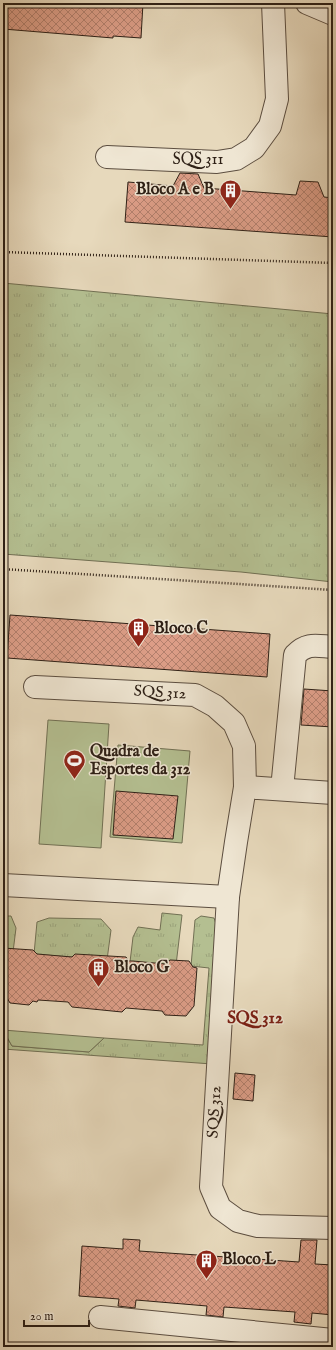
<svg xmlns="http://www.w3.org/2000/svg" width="336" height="1350" font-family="'IM FELL English',serif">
<defs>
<pattern id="grass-tufts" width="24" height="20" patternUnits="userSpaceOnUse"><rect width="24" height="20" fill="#b4bf91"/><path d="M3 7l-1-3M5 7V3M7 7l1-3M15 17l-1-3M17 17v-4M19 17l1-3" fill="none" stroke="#9ba47c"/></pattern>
<pattern id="building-cross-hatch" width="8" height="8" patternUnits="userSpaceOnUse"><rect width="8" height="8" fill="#dc9d87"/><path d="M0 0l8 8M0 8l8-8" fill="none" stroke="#b3806d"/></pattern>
</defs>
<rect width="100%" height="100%" fill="#e7d9bc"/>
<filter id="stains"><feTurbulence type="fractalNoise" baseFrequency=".005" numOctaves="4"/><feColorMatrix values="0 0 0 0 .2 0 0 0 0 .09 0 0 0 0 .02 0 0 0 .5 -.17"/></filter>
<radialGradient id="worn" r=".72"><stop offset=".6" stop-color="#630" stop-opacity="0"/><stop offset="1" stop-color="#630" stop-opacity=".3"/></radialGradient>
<g fill="url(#grass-tufts)" stroke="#717054">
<polygon points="3,283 333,314 333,582 241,572 3,554"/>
<polygon points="162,913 182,915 176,965 130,962 133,937 138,927 160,930"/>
<polygon points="3,916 11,916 16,928 13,952 3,952"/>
<polygon points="201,916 214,918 218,930 212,1064 3,1049 3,1031 12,1046 89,1052 104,1038 203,1045 209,968 191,966 195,920"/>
<polygon points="49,918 101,919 111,930 107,960 34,954 37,922"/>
</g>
<g fill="#b4bf91" stroke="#717054">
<polygon points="48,720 109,724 101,848 39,844"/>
<polygon points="118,745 190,751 182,843 110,837"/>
<polygon points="3,1030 104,1038 89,1052 12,1046"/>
</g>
<g fill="url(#building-cross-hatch)" stroke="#2e2016">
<polygon points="3,3 143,3 141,38 113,36 113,38 3,29"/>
<polygon points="180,173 198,174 204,188 296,195 300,181 318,182 324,197 333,198 333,237 125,222 128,182 173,186"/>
<polygon points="10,615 270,634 267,677 7,658"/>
<polygon points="304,689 333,691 333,727 301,725"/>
<polygon points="116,791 178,796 173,839 113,835"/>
<polygon points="3,948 33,950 37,954 72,957 75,954 126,957 129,961 133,961 165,964 170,960 189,961 193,967 197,968 194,1006 186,1016 165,1015 162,1011 126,1008 122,1012 72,1007 68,1002 38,1000 37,1002 33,1001 29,1005 10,1003 7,998 3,998"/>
<polygon points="235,1073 255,1075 253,1101 233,1099"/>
<polygon points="123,1239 140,1240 139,1251 299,1262 301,1240 317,1240 315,1264 333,1265 333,1315 312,1313 311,1324 294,1322 295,1312 224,1307 223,1317 206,1315 207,1306 136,1300 135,1308 118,1306 119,1299 79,1296 82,1246 123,1249"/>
</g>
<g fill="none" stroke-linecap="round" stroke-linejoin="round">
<defs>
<g id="minor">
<polyline points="307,3 333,14"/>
<polyline points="107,157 217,162 236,159 254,148 270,126 277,99 273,3"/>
<polyline points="35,687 195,695 215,706 234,723 244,746 245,787"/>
<path d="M282,789l13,-134c12,-13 22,-9 38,-8"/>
<polyline points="333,793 245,787 236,842 228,897 211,1187 220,1208 238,1221 258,1226 333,1228"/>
<polyline points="3,885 228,897"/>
<polyline points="100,1317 333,1340"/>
</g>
</defs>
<use href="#minor" stroke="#5c4e40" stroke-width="24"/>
<g stroke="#2e2016" stroke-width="2.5" stroke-dasharray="1 2" stroke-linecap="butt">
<polyline points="3,252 333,263"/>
<polyline points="3,569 333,590"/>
</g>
<use href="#minor" stroke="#efe6d3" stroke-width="22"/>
</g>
<defs>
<symbol id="building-pin" viewBox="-11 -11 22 30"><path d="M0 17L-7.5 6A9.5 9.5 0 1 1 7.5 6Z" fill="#8f2418" stroke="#efe6d3"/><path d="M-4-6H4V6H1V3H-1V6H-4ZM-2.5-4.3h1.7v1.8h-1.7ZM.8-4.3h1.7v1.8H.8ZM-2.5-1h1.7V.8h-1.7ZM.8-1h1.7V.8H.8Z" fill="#fff"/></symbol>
<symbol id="stadium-pin" viewBox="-11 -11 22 30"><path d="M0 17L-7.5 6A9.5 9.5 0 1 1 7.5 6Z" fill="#8f2418" stroke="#efe6d3"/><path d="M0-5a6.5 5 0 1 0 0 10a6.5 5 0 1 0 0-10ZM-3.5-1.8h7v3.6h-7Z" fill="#fff"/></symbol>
</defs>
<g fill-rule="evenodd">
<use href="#building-pin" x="218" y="178" width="25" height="34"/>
<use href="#building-pin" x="126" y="616" width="25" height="34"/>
<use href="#stadium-pin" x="62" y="748" width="25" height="34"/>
<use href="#building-pin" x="86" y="956" width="25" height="34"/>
<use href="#building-pin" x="194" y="1248" width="25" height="34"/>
</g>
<g text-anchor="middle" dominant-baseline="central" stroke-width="3" stroke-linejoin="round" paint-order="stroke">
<g font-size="16" fill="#2e2016" stroke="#efe6d3">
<text x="198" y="160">SQS 311</text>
<text transform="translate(160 693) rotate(3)">SQS 312</text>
<text transform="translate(215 1112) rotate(-87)">SQS 312</text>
</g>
<g font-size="16" font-weight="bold" fill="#2e2016" stroke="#efe6d3" text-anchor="start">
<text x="214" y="190" text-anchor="end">Bloco A e B</text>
<text x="154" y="629">Bloco C</text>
<text x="90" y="752">Quadra de<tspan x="90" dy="18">Esportes da 312</tspan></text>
<text x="114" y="968">Bloco G</text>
<text x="222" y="1260">Bloco L</text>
</g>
<g font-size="17" font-weight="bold" fill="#7a1f14" stroke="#efe6d3">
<text x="255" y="1018">SQS 312</text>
</g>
</g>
<rect width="336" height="1350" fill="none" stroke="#e7d9bc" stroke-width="16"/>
<rect x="4" y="4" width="328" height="1342" fill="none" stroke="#2e2016" stroke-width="2"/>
<rect x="8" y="8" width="320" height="1334" fill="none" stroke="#2e2016"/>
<path d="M24 1320v6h65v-6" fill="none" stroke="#2e2016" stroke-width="2"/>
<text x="30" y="1320" font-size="12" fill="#2e2016" stroke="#efe6d3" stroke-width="3" paint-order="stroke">20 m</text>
<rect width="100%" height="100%" filter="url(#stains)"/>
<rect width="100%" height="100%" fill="url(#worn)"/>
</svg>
